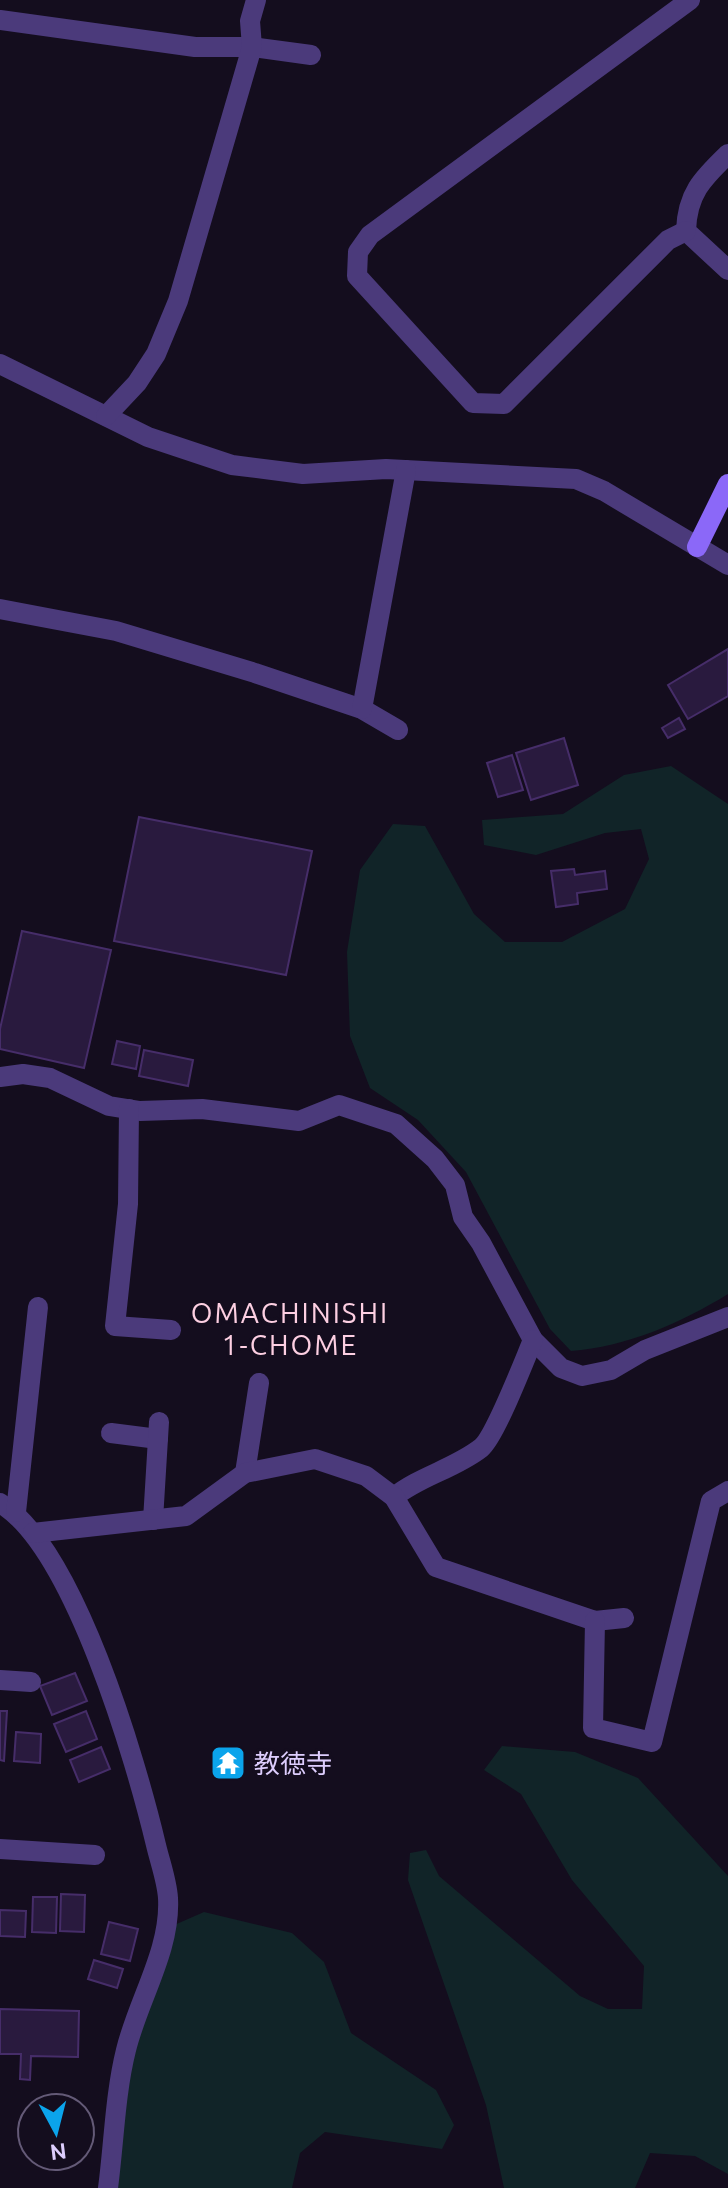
<svg xmlns="http://www.w3.org/2000/svg" width="728" height="2188" font-family="Ubuntu,'Noto Sans JP',sans-serif">
<rect width="100%" height="100%" fill="#140d1e"/>
<g fill="#112428">
<path d="M671,766l57,38v490c-47,29 -102,53 -157,57l-21,-22 -84,-157 -48,-52 -48,-32 -20,-52 -3,-84 13,-82 33,-46 32,2 49,88 31,28h57l63,-33 24,-50 -8,-30 -36,4 -69,22 -52,-10 -2,-25 81,-6 61,-39z"/>
<polygon points="502,1746 575,1752 638,1778 728,1876 728,2174 695,2156 650,2153 635,2188 504,2188 486,2105 408,1880 410,1853 426,1850 439,1876 580,1996 608,2009 642,2009 644,1966 572,1880 521,1794 484,1770"/>
<polygon points="204,1912 292,1933 324,1962 351,2033 436,2090 454,2125 442,2149 325,2132 300,2153 292,2188 117,2188 121,2076 172,1926"/>
</g>
<g fill="#291a3e" stroke="#462d69" stroke-width="2">
<polygon points="728,649 728,696 688,719 668,685"/>
<polygon points="679,718 685,729 668,738 662,728"/>
<polygon points="564,738 578,785 531,800 516,753"/>
<polygon points="512,755 523,790 498,797 487,763"/>
<polygon points="139,817 312,851 286,975 114,941"/>
<polygon points="574,869 575,875 605,871 607,889 577,893 578,904 556,907 551,871"/>
<polygon points="22,931 111,950 84,1068 0,1049 0,1029"/>
<polygon points="117,1041 140,1046 136,1069 112,1064"/>
<polygon points="144,1050 193,1060 188,1086 139,1076"/>
<polygon points="75,1673 87,1701 52,1715 40,1686"/>
<polygon points="0,1711 7,1711 4,1761 0,1760"/>
<polygon points="86,1711 97,1739 66,1752 54,1724"/>
<polygon points="16,1732 41,1734 40,1763 14,1761"/>
<polygon points="101,1747 110,1769 79,1782 70,1760"/>
<polygon points="61,1894 85,1895 84,1932 60,1931"/>
<polygon points="33,1897 57,1897 56,1933 32,1932"/>
<polygon points="0,1910 26,1911 25,1937 0,1936"/>
<polygon points="109,1922 138,1929 130,1961 101,1954"/>
<polygon points="94,1960 123,1969 117,1988 88,1979"/>
<polygon points="0,2009 79,2011 78,2057 31,2056 30,2080 20,2079 21,2054 0,2054"/>
</g>
<g fill="none" stroke-linecap="round" stroke-linejoin="round">
<g stroke="#4b3a7b" stroke-width="20">
<polyline points="0,20 195,47 252,47 311,55"/>
<path d="M728,154c-26,25 -41,40 -42,77l42,39"/>
<polyline points="686,231 668,240 504,404 473,403 357,276 358,252 370,235 690,0"/>
<polyline points="0,364 148,437 232,465 303,474 386,469 576,479 604,491 728,565"/>
<polyline points="106,416 137,383 156,354 178,301 252,47 250,21 256,0"/>
<polyline points="0,609 116,631 255,673 362,709 398,730"/>
<polyline points="362,709 406,470"/>
<polyline points="0,1077 23,1074 50,1078 109,1106 140,1111 202,1109 299,1121 339,1105 396,1124 435,1159 455,1185 463,1217 481,1243 533,1340 561,1368 582,1376 611,1370 645,1350 728,1317"/>
<polyline points="129,1109 128,1204 115,1326 171,1330"/>
<polyline points="111,1433 158,1439"/>
<polyline points="245,1473 259,1383"/>
<path d="M394,1497c26,-21 60,-28 87,-49 14,-11 43,-87 52,-108"/>
<path d="M0,1503c74,44 136,258 156,342 4,17 11,36 12,53 3,52 -30,102 -42,152 -11,44 -12,93 -18,138"/>
<polyline points="16,1512 38,1307"/>
<polyline points="153,1520 159,1422"/>
<polyline points="33,1533 186,1516 245,1473 315,1459 366,1476 394,1497 436,1567 595,1621 624,1618"/>
<polyline points="595,1621 593,1728 652,1742 711,1501 728,1491"/>
<polyline points="0,1680 31,1682"/>
<polyline points="0,1849 95,1855"/>
</g>
<polyline stroke="#8b68f8" stroke-width="20" points="697,547 728,484"/>
</g>
<defs>
<symbol id="temple-square" viewBox="-11 -11 22 22"><rect x="-9" y="-9" width="18" height="18" rx="4" fill="#0ba4eb" stroke="#140d1e"/><path d="M0-6L5-2H3V0L6.5 2.5H4V6H1.5V3h-3V6H-4V2.5H-6.5L-3 0V-2H-5Z" fill="#fff"/></symbol>
</defs>
<g fill-rule="evenodd">
<use href="#temple-square" x="208" y="1743" width="40" height="40"/>
</g>
<g text-anchor="middle" dominant-baseline="central" stroke-width="6" stroke-linejoin="round" paint-order="stroke">
<g font-size="26" fill="#ddcdfd" stroke="#140d1e" text-anchor="start">
<text x="254" y="1763">教徳寺</text>
</g>
<g font-size="28" letter-spacing="2" fill="#fdcfe2" stroke="#140d1e">
<text x="290" y="1312">OMACHINISHI<tspan x="290" dy="32">1-CHOME</tspan></text>
</g>
</g>
<g transform="translate(56 2132) rotate(173)"><circle r="38" fill="#140d1e" stroke="#645a77" stroke-width="2"/>
<path d="M0-6L14 30L0 20L-14 30Z" fill="#0ba4eb"/>
<text y="-12" font-size="22" font-weight="bold" text-anchor="middle" fill="#ddcdfd">N</text>
</g>
</svg>
